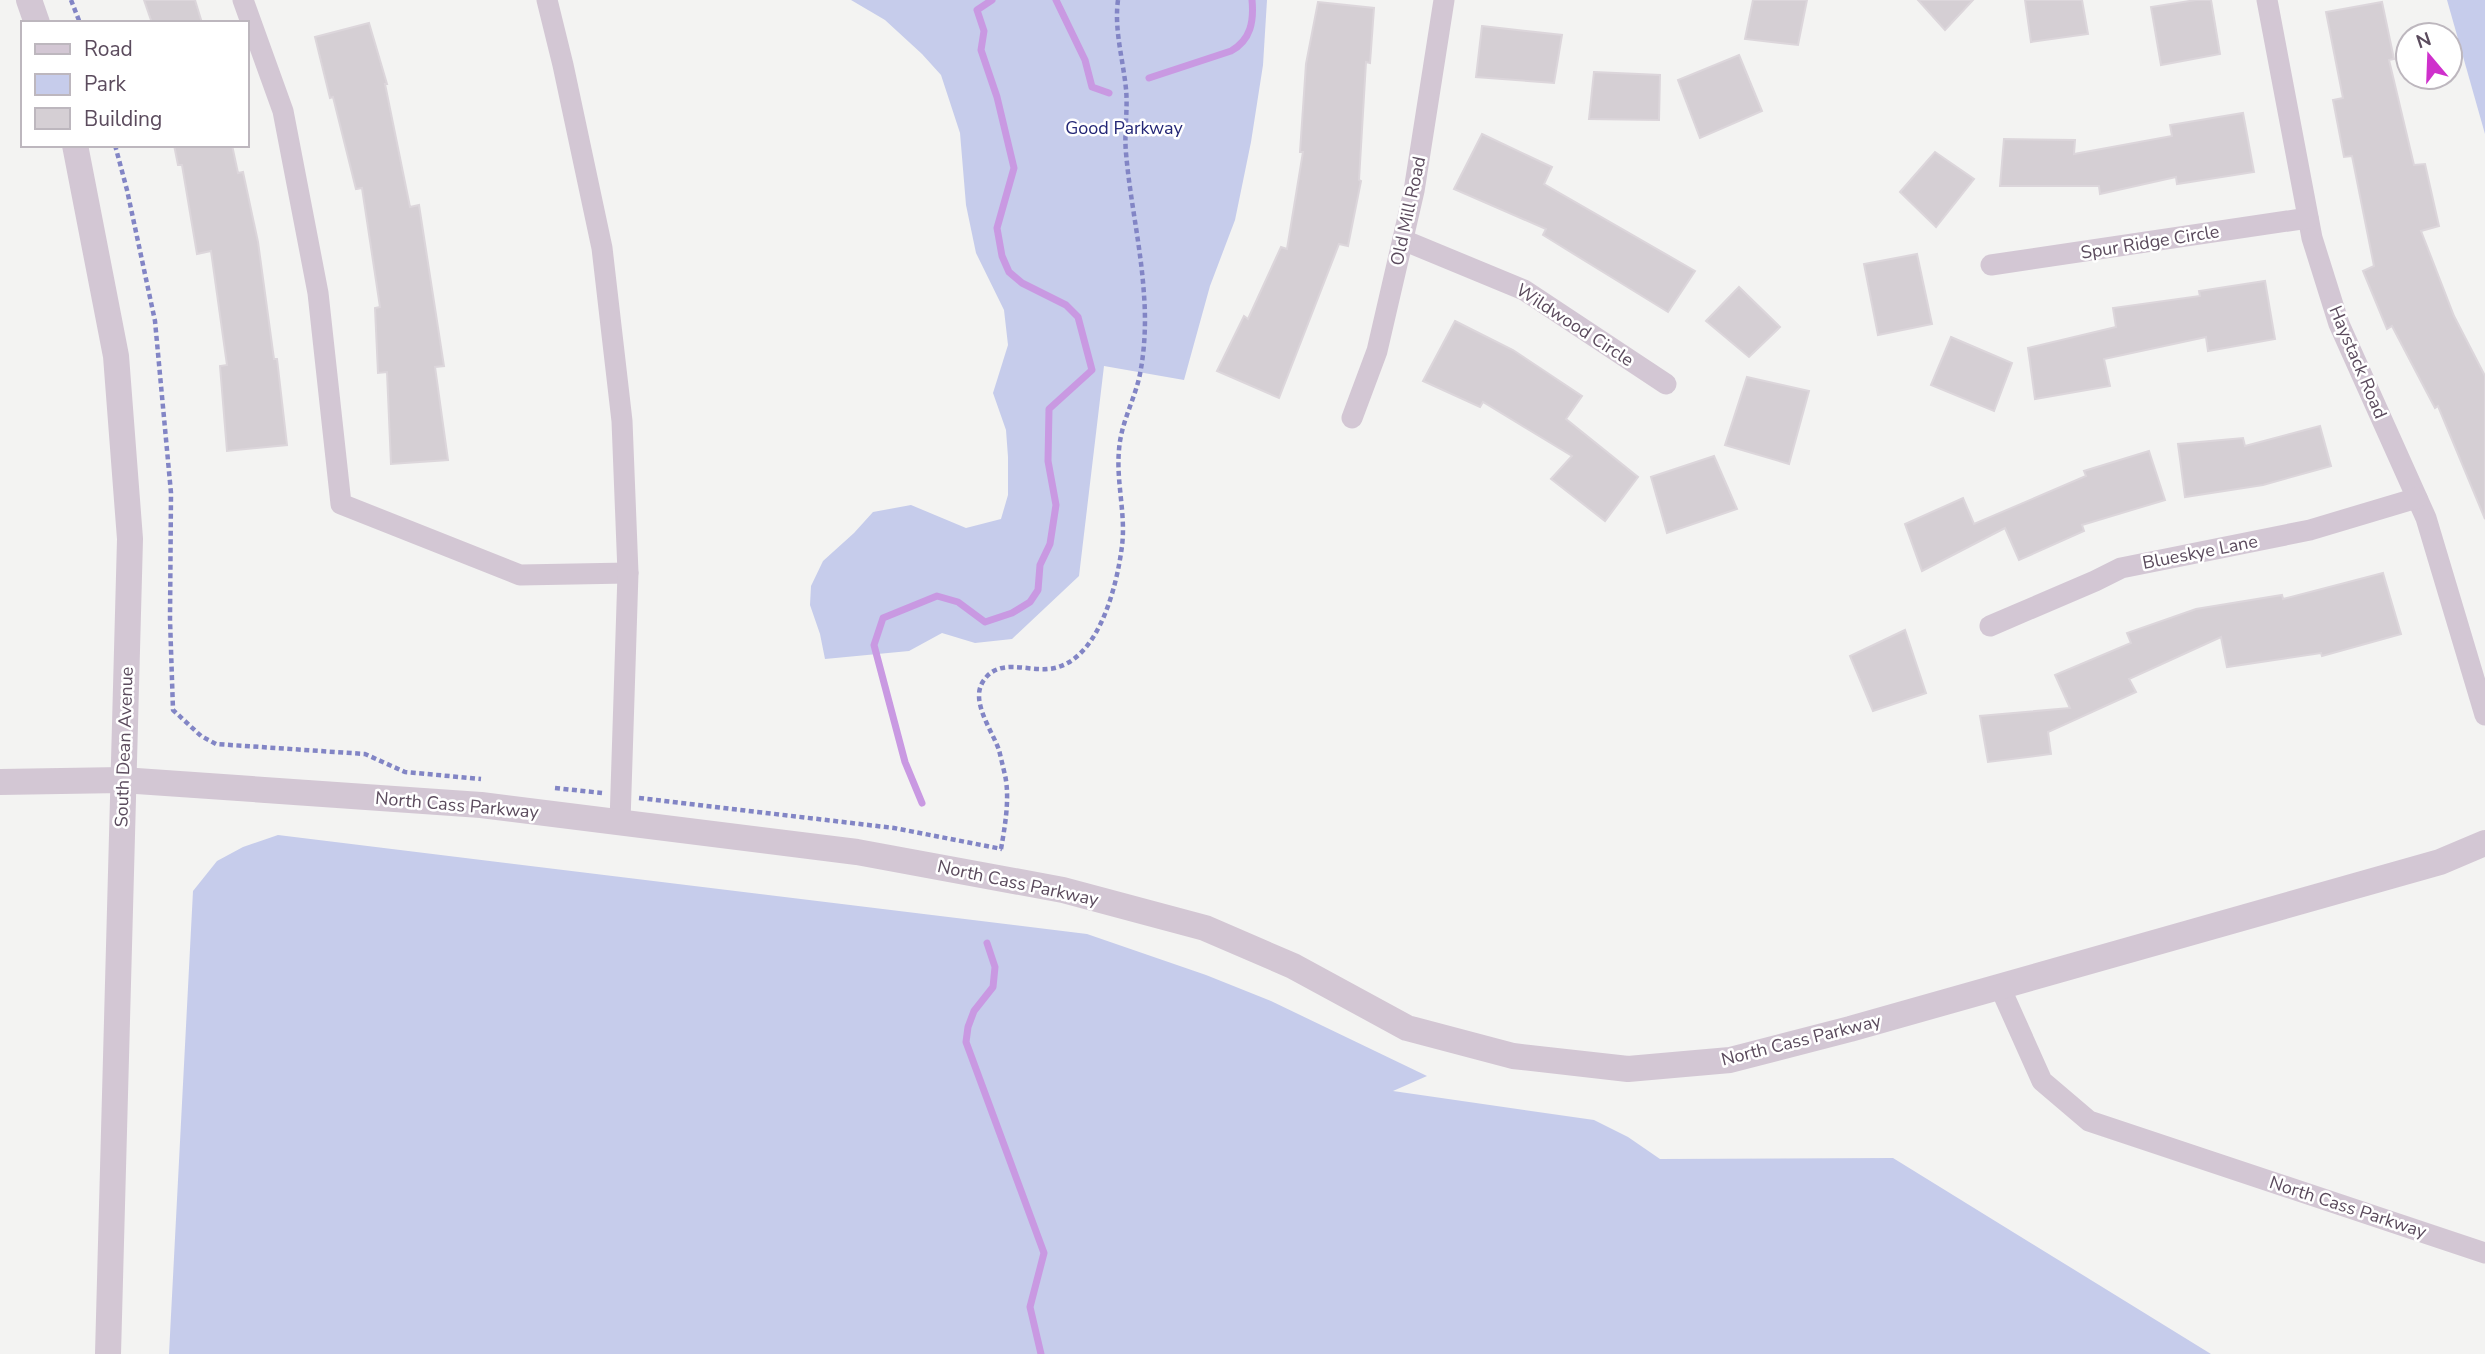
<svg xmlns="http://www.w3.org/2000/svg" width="2485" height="1354" font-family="'Nunito Sans',sans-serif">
<rect width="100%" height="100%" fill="#f3f3f2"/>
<g fill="#c6cceb">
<polygon points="851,0 1267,0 1263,65 1251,142 1235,220 1210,286 1184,380 1104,366 1079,576 1012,639 975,643 942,633 909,651 825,659 820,634 810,605 811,586 823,561 854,533 873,512 911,505 966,528 1001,519 1008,495 1008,457 1006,430 993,393 1008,345 1004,310 976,253 966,205 960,133 941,75 922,54 885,20"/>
<polygon points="2447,0 2485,0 2485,134"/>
<polygon points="278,835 1087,934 1206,975 1271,1001 1427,1076 1393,1091 1594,1120 1628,1137 1660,1159 1893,1158 2211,1354 169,1354 193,891 217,861 243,847"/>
</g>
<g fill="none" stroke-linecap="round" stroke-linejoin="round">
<g stroke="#c999e2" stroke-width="7">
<polyline points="1056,0 1085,60 1092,87 1109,93"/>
<path d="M1149,78l82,-27c20,-11 23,-30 21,-51"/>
<polyline points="922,803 905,762 874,645 883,618 937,596 958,602 985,622 1012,613 1030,602 1038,590 1040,565 1050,544 1056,505 1048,461 1049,409 1092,370 1078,317 1066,305 1022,283 1009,272 1002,256 997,228 1014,168 997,97 981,50 984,31 977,10 992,0"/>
<polyline points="987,943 995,967 993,987 974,1011 968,1027 966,1042 1044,1253 1030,1307 1041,1354"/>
</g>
</g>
<g fill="#d5cfd4" stroke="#dcd6db" stroke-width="2">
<polygon points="144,0 195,0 202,23 152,23"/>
<polygon points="1753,0 1807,0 1798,45 1745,39"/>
<polygon points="1918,0 1973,0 1945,30"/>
<polygon points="2025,0 2082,0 2088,34 2031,42"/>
<polygon points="2196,0 2211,0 2220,54 2161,65 2151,7"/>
<polygon points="1318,2 1374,8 1370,63 1366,62 1359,180 1361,181 1348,246 1339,244 1279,398 1217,371 1244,316 1248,319 1281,247 1287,249 1303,152 1300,152 1306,64"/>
<polygon points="2382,2 2394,59 2389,60 2414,165 2425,164 2439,226 2421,231 2454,316 2485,376 2485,519 2438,406 2435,408 2392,326 2387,329 2363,271 2374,266 2352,156 2344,157 2333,100 2343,98 2326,12"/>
<polygon points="369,23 387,84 385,84 410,207 419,205 444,366 435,367 448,460 391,464 387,372 378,373 375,308 380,307 362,188 356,189 333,97 330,98 315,37"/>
<polygon points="1482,26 1562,35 1554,83 1476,77"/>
<polygon points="1739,55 1762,111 1700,138 1678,80"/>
<polygon points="1594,72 1660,75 1659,120 1589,119"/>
<polygon points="2243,113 2254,172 2177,184 2176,177 2100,194 2099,186 2000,186 2004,139 2075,140 2074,154 2172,136 2170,125"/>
<polygon points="1482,134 1552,167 1544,184 1695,271 1668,312 1543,235 1546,229 1454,189"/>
<polygon points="174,145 232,145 238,173 243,172 258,242 274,359 277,359 287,445 227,451 220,366 227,365 211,251 197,254 182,165 178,165"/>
<polygon points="1935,152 1974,179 1936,227 1900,192"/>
<polygon points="1917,254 1932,324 1878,335 1864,264"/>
<polygon points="2265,281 2275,339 2208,351 2206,337 2104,359 2110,386 2035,399 2028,348 2116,327 2113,308 2200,296 2199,291"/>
<polygon points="1739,287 1780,327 1749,357 1706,321"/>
<polygon points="1455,321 1513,350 1582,396 1566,419 1638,477 1605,521 1551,479 1572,456 1483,402 1480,407 1423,381"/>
<polygon points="1951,337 2012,363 1994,411 1931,385"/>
<polygon points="1747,377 1809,391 1789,464 1725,445"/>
<polygon points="2320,426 2331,466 2263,485 2185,497 2178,444 2243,438 2245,446"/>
<polygon points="2149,451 2165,500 2082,525 2084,531 2019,560 2005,528 1922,571 1905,524 1963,498 1974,524 2086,476 2084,471"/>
<polygon points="1714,456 1737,509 1667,533 1651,477"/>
<polygon points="2383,573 2401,634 2322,656 2321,653 2227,667 2221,637 2129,679 2136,692 2048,732 2051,754 1988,762 1980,716 2070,708 2055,675 2131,643 2127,633 2196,609 2282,595 2283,599"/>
<polygon points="1905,630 1926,693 1873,711 1850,656"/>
</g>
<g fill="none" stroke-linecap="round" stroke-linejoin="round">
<g stroke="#8285c5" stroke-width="4.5" stroke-dasharray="5 3.5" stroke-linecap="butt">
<polyline points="71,0 80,23"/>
<polyline points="115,145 127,190 155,321 171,493 170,619 173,710 201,736 216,744 365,754 405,772 481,779"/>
<polyline points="555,788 602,793"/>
<polyline points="639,798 894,828 1002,849"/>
<path d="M1001,849c4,-23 9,-51 4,-74 -2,-8 -4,-17 -6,-25 -7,-20 -30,-50 -15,-70 15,-22 43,-9 64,-11 50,-4 69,-83 74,-123 4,-32 -6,-64 -3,-96 2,-28 16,-51 21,-76 5,-26 6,-53 4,-79 -3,-48 -14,-95 -18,-142 -2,-21 2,-43 0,-64 -3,-30 -12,-59 -8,-89"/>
</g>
<g stroke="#d3c7d4" stroke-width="21">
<polyline points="243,0 283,111 318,293 341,504 520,575 628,573"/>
<polyline points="547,0 563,65 602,248 622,421 628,573 620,822"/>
<polyline points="2267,0 2312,238 2339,324 2426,518 2485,715"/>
<polyline points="1403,240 1524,290 1666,384"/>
<polyline points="1991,265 2308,218"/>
<polyline points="1352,418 1377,351 1414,191 1444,0"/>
<polyline points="1990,626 2095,581 2121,568 2310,530 2417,498"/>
<polyline points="2000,987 2042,1081 2089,1121 2485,1253"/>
</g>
<g stroke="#d3c7d4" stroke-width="26">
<polyline points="29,0 37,23"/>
<polyline points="75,145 116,356 130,539 108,1354"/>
<polyline points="0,782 122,780 481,805 857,852 1063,890 1205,928 1293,966 1407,1028 1513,1056 1628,1069 1730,1060 1850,1029 2440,862 2485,843"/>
</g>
</g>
<g text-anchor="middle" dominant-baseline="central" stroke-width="5" stroke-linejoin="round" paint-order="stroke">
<g font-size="18" fill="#242776" stroke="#fff">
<text x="1124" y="128">Good Parkway</text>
</g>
<g font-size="18" fill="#5b4b5d" stroke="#fff">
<text transform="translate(1408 211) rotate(-78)">Old Mill Road</text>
<text transform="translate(2150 242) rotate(-9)">Spur Ridge Circle</text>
<text transform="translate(1575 325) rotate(33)">Wildwood Circle</text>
<text transform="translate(2358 362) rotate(67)">Haystack Road</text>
<text transform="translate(2200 552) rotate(-11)">Blueskye Lane</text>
<text transform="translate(124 747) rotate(-88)">South Dean Avenue</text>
<text transform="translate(457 805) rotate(5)">North Cass Parkway</text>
<text transform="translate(1018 883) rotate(12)">North Cass Parkway</text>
<text transform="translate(1801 1040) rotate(-14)">North Cass Parkway</text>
<text transform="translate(2348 1207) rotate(18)">North Cass Parkway</text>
</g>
</g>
<rect x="21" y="21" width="228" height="126" fill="#ffffff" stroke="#bdb7be" stroke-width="2"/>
<rect x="35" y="44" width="35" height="10" fill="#d3c7d4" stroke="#bdb7be" stroke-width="2"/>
<text x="84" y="56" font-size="21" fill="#5b4b5d">Road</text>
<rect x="35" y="74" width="35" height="21" fill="#c6cceb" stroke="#bdb7be" stroke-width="2"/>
<text x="84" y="91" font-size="21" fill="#5b4b5d">Park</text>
<rect x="35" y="108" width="35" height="21" fill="#d5cfd4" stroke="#bdb7be" stroke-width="2"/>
<text x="84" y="126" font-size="21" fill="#5b4b5d">Building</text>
<g transform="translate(2429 56) rotate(341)"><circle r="33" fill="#ffffff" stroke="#bdb7be" stroke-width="2"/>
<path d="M0-5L12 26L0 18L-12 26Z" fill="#cf30cc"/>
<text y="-10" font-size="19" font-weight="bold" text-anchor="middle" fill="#5b4b5d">N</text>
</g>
</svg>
